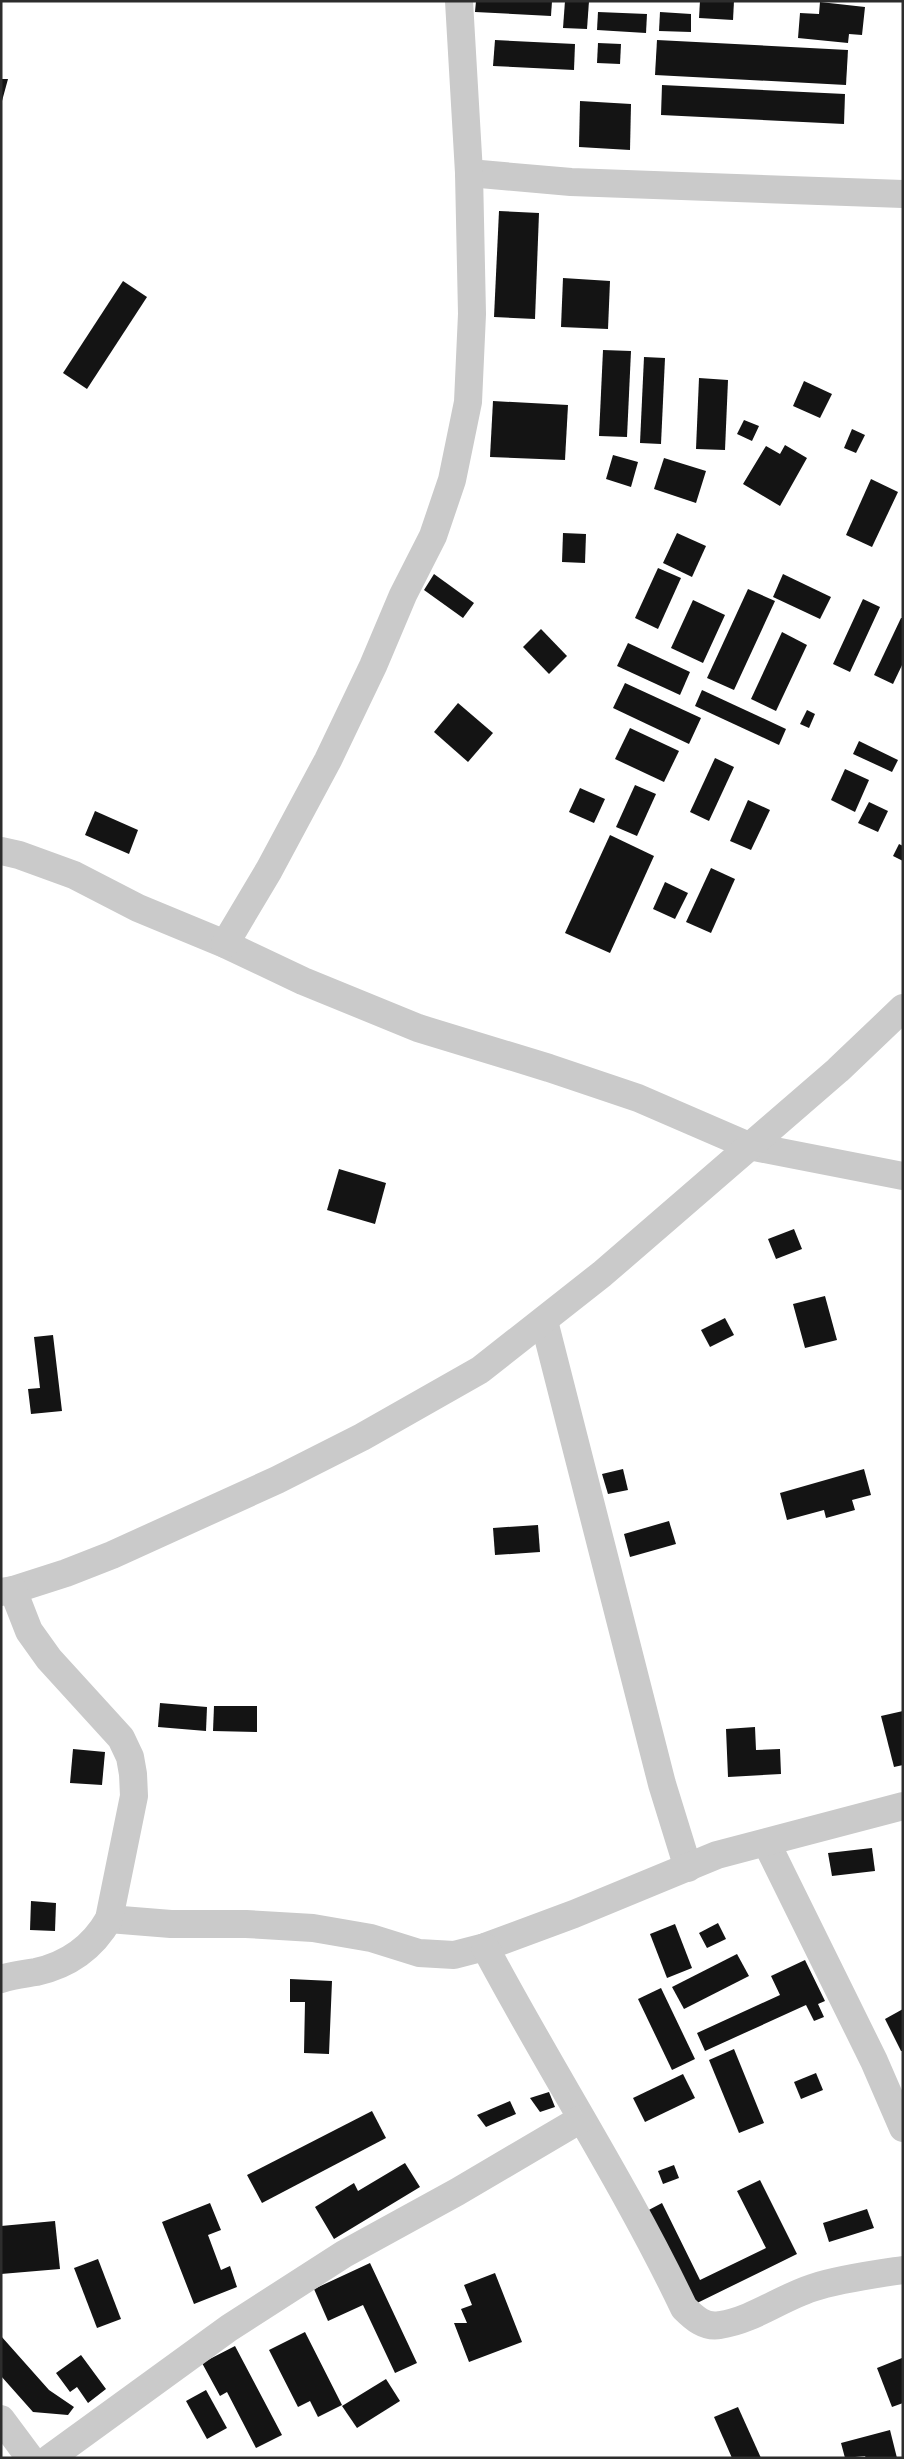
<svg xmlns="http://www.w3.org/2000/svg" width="904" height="2459" font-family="'Noto Sans',sans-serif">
<rect width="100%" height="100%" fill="#fff"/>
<g fill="#141414">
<polygon points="476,1 552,1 551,16 475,12"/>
<polygon points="565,1 589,1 587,29 563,28"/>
<polygon points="700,1 734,1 733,20 699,18"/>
<polygon points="820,2 865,7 862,35 849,34 848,43 798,38 800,13 819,14"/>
<polygon points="598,12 647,14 646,33 597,30"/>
<polygon points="660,12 691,14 691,32 659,31"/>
<polygon points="495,40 575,44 574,70 493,66"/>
<polygon points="657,40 848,50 846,85 655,75"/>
<polygon points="598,43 621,44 620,64 597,63"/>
<polygon points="1,79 8,79 2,101 1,101"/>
<polygon points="662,85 845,94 844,124 661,115"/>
<polygon points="580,101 631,104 630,150 579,147"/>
<polygon points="499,211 539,213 535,319 494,317"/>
<polygon points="563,278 610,281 608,329 561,327"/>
<polygon points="123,281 147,297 87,389 63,373"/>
<polygon points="603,350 631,351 627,437 599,436"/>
<polygon points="644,357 665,358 661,444 640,443"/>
<polygon points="699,378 728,380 725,450 696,449"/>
<polygon points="804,381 832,394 820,418 793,406"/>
<polygon points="493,401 568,405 565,460 490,457"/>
<polygon points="744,420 759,426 752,441 737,434"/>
<polygon points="852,429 865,435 856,453 844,448"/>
<polygon points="785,445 807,458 780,506 743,484 766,446 780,454"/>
<polygon points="613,455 638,462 631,487 606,479"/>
<polygon points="664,458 706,471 696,503 654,489"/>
<polygon points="871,479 898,492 872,547 846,535"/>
<polygon points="563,533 586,534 585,563 562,562"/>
<polygon points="677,533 706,546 692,577 663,563"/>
<polygon points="658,568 681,578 658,629 635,618"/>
<polygon points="434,574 474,603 463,618 424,590"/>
<polygon points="783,574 831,597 820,619 773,597"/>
<polygon points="748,589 775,601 734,690 707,678"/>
<polygon points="863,599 880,607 850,672 833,664"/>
<polygon points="693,600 725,615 703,663 671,648"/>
<polygon points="901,618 903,618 903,663 893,684 874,675"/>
<polygon points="541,629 567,656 549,674 523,647"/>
<polygon points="782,632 807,645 776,711 751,699"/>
<polygon points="628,643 690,672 680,695 617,666"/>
<polygon points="625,683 701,718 689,744 613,708"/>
<polygon points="702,690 786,729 779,745 695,706"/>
<polygon points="458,703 493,733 468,762 434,732"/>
<polygon points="807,710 815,714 809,728 800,724"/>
<polygon points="630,728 679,751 664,782 615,759"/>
<polygon points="859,741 898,760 892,772 853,754"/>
<polygon points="715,758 734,767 709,821 690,812"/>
<polygon points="845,769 869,780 855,812 831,800"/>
<polygon points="635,785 656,794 637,836 616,827"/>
<polygon points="580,788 605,799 594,823 569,812"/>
<polygon points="748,800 770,810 751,850 730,841"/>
<polygon points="869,802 888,811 878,832 858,823"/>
<polygon points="95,811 138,830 129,854 85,835"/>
<polygon points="610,835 654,856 610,953 565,933"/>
<polygon points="899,844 903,846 903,861 893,856"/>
<polygon points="711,868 735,879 711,933 686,922"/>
<polygon points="665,882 688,893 675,919 653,909"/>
<polygon points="339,1169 386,1183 375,1224 327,1210"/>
<polygon points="794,1229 802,1249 776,1259 768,1239"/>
<polygon points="825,1296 837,1340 805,1348 793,1304"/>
<polygon points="725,1318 734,1335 710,1347 701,1330"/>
<polygon points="53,1335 62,1411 31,1414 28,1389 40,1388 34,1337"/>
<polygon points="623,1469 628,1490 608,1494 602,1474"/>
<polygon points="864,1469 871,1495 852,1500 855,1510 826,1518 824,1510 787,1520 780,1493"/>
<polygon points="669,1521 676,1544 630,1557 624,1534"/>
<polygon points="538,1525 540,1552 495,1555 493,1528"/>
<polygon points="160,1703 207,1707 206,1731 158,1727"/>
<polygon points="214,1706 257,1706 257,1732 213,1731"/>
<polygon points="903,1711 903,1765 894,1767 881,1716"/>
<polygon points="755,1727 756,1750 780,1749 781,1774 728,1777 726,1729"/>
<polygon points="73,1749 105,1752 102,1785 70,1783"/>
<polygon points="872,1848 875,1871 832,1876 828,1853"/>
<polygon points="31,1901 56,1903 55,1931 30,1930"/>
<polygon points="718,1923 726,1939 707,1948 699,1933"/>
<polygon points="675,1924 692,1968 667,1978 650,1934"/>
<polygon points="737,1954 749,1976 684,2009 672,1987"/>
<polygon points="805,1960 825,2001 818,2004 824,2017 814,2021 806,2005 705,2051 697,2033 780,1995 771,1976"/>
<polygon points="290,1979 332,1981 329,2054 304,2053 305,2002 290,2002"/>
<polygon points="661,1988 695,2059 672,2070 638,1999"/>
<polygon points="903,2009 903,2051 901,2051 885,2019"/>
<polygon points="734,2049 764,2123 739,2133 709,2060"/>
<polygon points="816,2073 823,2090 801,2099 794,2082"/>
<polygon points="683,2074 695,2098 645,2122 633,2098"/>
<polygon points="549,2092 555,2107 540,2112 530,2098"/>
<polygon points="510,2101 516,2114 486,2127 477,2115"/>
<polygon points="372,2111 386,2138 262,2203 247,2175"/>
<polygon points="405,2163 420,2187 334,2239 315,2207 354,2183 358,2191"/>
<polygon points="674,2165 679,2178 663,2184 658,2171"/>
<polygon points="760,2180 797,2254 689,2307 643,2213 662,2203 700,2280 766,2248 737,2191"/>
<polygon points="210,2203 221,2230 208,2235 221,2270 230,2266 237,2287 194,2304 162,2222"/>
<polygon points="867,2209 874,2228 829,2242 823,2223"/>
<polygon points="55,2221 60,2269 1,2274 1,2226"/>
<polygon points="98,2259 121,2319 97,2328 74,2268"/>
<polygon points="370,2263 417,2363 395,2373 363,2305 328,2321 314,2289"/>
<polygon points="495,2273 522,2342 469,2362 454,2323 467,2323 461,2309 472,2305 464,2285"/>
<polygon points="305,2332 342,2405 318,2417 310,2401 298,2407 269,2350"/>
<polygon points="1,2336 49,2390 74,2407 68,2415 33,2412 1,2376"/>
<polygon points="235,2346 282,2435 256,2448 227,2392 220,2396 202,2363"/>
<polygon points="81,2355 106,2389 88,2403 77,2387 70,2392 56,2373"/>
<polygon points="902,2358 903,2403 892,2407 877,2368"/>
<polygon points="386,2379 400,2401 357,2428 342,2406"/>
<polygon points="206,2390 227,2428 207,2439 186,2401"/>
<polygon points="738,2407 761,2458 732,2458 714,2417"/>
<polygon points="890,2430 897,2458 866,2458 865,2456 845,2458 841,2443"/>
</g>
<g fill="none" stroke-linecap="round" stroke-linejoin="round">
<g stroke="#cacaca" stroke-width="28">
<polyline points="469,173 571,182 903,194"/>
<polyline points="1,851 19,855 74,875 138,908 225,944 303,981 418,1028 549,1068 638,1098 749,1146 903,1176"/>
<polyline points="225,944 269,870 328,760 373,666 403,595 433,536 452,480 468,402 472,314 469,173 459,1"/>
<polyline points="544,1321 662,1784 688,1868"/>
<polyline points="1,1592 13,1590 66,1573 112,1555 277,1480 362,1437 480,1370 602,1274 838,1070 903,1008"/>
<polyline points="767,1844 874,2061 903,2128"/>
<polyline points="109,1919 171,1924 246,1924 313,1928 371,1938 419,1953 454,1955 485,1947 574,1914 717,1855 903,1806"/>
<path d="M485,1947c64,121 140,237 199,361 10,10 21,20 36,17 33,-5 61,-27 92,-37 26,-9 64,-14 91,-18"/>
<path d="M1,1979c11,-4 23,-5 35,-7 32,-7 57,-25 73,-53l25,-123 -1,-22 -3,-17 -9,-19 -72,-79 -20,-28 -16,-41"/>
<polyline points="1,2419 30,2458"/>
<polyline points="50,2458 229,2328 344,2254 457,2192 581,2119"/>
</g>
</g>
<rect width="904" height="2459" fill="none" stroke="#2d2d2d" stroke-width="5"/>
</svg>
